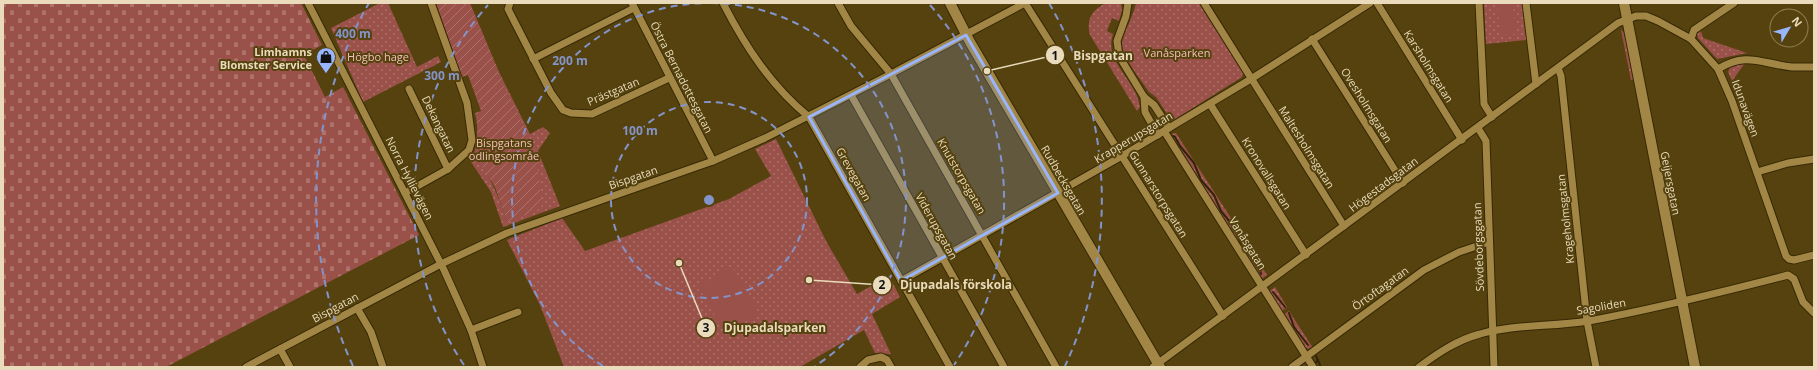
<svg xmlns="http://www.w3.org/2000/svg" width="1817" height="370" font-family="'Open Sans',sans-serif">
<defs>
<pattern id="grass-dots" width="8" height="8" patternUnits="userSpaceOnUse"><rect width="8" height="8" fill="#9a514a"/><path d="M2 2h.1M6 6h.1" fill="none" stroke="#ad726a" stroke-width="1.8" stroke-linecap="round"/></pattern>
<pattern id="cemetery-stones" width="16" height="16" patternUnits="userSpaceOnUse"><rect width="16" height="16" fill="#9a514a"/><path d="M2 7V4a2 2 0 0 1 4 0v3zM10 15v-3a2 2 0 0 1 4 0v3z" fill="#ad726a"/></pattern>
<pattern id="garden-furrows" width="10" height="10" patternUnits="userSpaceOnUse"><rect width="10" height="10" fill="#9a514a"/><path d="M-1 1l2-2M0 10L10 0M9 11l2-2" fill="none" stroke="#ad726a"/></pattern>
</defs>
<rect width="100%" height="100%" fill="#55420e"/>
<g fill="url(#grass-dots)">
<polygon points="380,3 388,3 417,67 438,56 441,62 363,102 331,28"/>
<path d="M1106,3l15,1 1,6 -3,11 -7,-3 -5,13 6,3c-10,28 24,46 27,73l-3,4 -47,-76c-4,-16 2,-25 16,-32z"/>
<path d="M1136,3h63l44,69 -1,5 -70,44 -16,-24 -7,-5c-7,-11 -27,-35 -27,-48 1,-11 12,-29 14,-41z"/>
<polygon points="1484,3 1523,3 1527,40 1486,44"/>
<polygon points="1621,30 1626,34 1635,79 1631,80"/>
<polygon points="1701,31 1703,38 1747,53 1717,59 1698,38 1697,34"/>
<path d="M1745,63l-13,18 -4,-9c3,-8 10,-8 17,-9z"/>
<path d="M499,72l31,62 13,-7 7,6 -12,18 22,55 -57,21 -12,-35 -22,-33 5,-5c16,21 25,43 33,69l-10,-150z"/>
<polygon points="1176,133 1251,249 1245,253 1174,140 1172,134"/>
<polygon points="776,139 826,241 857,294 889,276 900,297 872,314 891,354 875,353 864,330 800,367 564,367 540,305 507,240 562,218 585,251 729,199 771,176 755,149"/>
<polygon points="1252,251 1267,275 1263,278 1259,275 1246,254"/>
<polygon points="1275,287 1287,307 1282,311 1270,291"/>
<polygon points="1289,311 1313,348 1308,349 1305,347 1284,314"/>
</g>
<polygon fill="url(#cemetery-stones)" points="3,3 301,3 322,45 304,55 325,97 343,87 419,235 166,367 3,367"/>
<path fill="url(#garden-furrows)" d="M436,3h34l29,69 -1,1 36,74 5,30 3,31 -35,15 -12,-36 -21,-33c3,-15 5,-26 1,-41l6,-2 -13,-36 -6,2z"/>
<g fill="#9a514a">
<polygon points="1513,3 1516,34 1500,35 1497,4"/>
<polygon points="732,266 759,314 725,333 698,286"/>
</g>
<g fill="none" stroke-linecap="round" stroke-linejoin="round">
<g stroke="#302508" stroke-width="2">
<polyline points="1173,136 1175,137 1180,146 1194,163 1201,180 1214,195 1221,211 1234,227"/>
<polyline points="1236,230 1240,242 1247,251"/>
<polyline points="1250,254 1258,264 1261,274"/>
<polyline points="1273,292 1285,307"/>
<polyline points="1289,313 1294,327 1308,345"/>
<polyline points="1316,356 1320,365"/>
<polyline points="1315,363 1318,360"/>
</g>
<defs>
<g id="street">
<polyline points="308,3 444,270 471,330 483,367"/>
<polyline points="510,3 508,9 551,93 563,110 571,113 592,114 669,78"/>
<polyline points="632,3 713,161"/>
<path d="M723,3c22,43 48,83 86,114l141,250"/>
<polyline points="838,3 851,26 891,74 1056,367"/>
<polyline points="1025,3 1223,316"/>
<polyline points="1128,3 1126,16 1117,41 1119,56 1144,97 1154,105 1169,128"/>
<polyline points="1204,3 1344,226"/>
<polyline points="1377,3 1462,140"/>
<polyline points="1479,3 1484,104 1492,117"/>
<polyline points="1526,3 1536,84"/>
<polyline points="1312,39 1403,183"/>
<polyline points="1691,39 1694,30 1734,3"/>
<polyline points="533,59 634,8"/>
<polyline points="1558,68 1561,76 1587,321 1596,367"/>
<path d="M1718,69c29,-18 44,-5 74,-2 7,0 15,0 22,0"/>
<polyline points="409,89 448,169"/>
<polyline points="851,95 1004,367"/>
<polyline points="1144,97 1145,112 1158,135"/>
<polyline points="1210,104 1306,255"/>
<polyline points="1478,128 1486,141 1494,367"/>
<polyline points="1164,131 1313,367"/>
<polyline points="1757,172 1788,163 1814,159"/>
<polyline points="405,193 448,169 469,150 472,140 467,103 431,3"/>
<polyline points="901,281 1122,156 1251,79 1370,3"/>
<polyline points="357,308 371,332 383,367"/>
<polyline points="471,330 518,312"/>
<polyline points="280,349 290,367"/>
<polyline points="246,367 441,264 507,233 713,161 765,138 891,74 1025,3"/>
<polyline points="860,367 868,360 881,357 887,360 891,367"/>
<polyline points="1153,367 1618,23 1636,16 1646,16 1658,21 1691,39 1718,69 1732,101 1786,256 1789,259 1794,260 1814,255"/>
<polyline points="1292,367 1424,270 1459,252 1489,242"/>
<path d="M1419,367c19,-14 38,-27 61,-33 34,-10 72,-7 108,-13 67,-12 134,-29 200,-46l6,4 9,23 11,11"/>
</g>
<g id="secondary">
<polyline points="950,3 970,42 1160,367"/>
<polyline points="1624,3 1695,367"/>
</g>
</defs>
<use href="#street" stroke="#372905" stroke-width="9"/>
<use href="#secondary" stroke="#372905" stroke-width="12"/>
<use href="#street" stroke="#a18646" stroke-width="7"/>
<use href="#secondary" stroke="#a18646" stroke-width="10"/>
</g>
<path fill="#98b5fd" fill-opacity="0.2" stroke="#98b5fd" stroke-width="3" stroke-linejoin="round" d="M966,35l92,158 -157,88 -92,-164z"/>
<g fill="none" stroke="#8394ca" stroke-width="2" stroke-dasharray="7 5">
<circle cx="709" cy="200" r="98"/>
<path d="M603 366A197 197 0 0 1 707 3M711 3A197 197 0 0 1 815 366"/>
<path d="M464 365A295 295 0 0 1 488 5M930 5A295 295 0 0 1 954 365"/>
<path d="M353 366A393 393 0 0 1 369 3M1049 3A393 393 0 0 1 1065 366"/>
</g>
<defs>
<symbol id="shop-pin" viewBox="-11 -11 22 30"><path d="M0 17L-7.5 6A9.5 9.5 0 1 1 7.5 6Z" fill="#98b5fd" stroke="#55420e"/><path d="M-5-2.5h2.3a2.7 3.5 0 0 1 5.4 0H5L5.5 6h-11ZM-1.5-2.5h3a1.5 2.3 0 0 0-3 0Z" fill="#111"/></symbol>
</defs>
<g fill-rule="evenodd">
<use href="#shop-pin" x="315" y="46" width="22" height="30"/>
</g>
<g text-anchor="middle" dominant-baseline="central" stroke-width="4" stroke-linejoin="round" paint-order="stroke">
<g font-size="11" font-weight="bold" fill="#e9dbbb" stroke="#55420e" text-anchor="end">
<text x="312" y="51">Limhamns<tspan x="312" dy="13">Blomster Service</tspan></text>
</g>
<g font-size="11" fill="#f2c1ba" stroke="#55420e">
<text x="1177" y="52">Vanåsparken</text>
<text x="378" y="56">Högbo hage</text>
<text x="504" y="142">Bispgatans<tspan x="504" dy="13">odlingsområe</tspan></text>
</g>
<g font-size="11" fill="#e9dbbb" stroke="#55420e">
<text transform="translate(1429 66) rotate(58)">Karsholmsgatan</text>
<text transform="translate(682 77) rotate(63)">Östra Bernadottesgatan</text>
<text transform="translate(613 91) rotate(-23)">Prästgatan</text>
<text transform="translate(1367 105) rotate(58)">Ovesholmsgatan</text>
<text transform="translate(1746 108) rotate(70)">Idunavägen</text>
<text transform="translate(439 124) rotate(64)">Dekangatan</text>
<text transform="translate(1133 137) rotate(-31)">Krapperupsgatan</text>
<text transform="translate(1307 147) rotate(58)">Maltesholmsgatan</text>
<text transform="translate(1267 173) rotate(58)">Kronovallsgatan</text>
<text transform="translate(854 174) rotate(61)">Grevegatan</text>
<text transform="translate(962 176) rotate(60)">Knutstorpsgatan</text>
<text transform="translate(633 177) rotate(-19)">Bispgatan</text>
<text transform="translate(410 178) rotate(63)">Norra Hyllievägen</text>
<text transform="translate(1064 180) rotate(60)">Rudbecksgatan</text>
<text transform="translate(1671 183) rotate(79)">Geijersgatan</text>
<text transform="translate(1383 184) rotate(-37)">Högestadsgatan</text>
<text transform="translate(1159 194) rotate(58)">Gunnarstorpsgatan</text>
<text transform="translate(1565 219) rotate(-96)">Krageholmsgatan</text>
<text transform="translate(937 226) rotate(61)">Viderupsgatan</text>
<text transform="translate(1248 243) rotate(58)">Vanåsgatan</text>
<text transform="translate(1478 247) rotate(-92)">Sövdeborgsgatan</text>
<text transform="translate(1380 288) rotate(-36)">Örtoftagatan</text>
<text transform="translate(1601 306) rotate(-10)">Sagoliden</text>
<text transform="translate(335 307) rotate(-28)">Bispgatan</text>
</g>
</g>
<circle cx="709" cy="200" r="6" fill="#8394ca" stroke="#55420e" stroke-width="2"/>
<g font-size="12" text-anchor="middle" font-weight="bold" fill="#8394ca" stroke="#55420e" stroke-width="4" stroke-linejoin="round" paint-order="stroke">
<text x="353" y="38">400 m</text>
<text x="570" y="65">200 m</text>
<text x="442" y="80">300 m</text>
<text x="640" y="135">100 m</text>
</g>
<path fill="none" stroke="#e9dbbb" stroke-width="1.5" d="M987 71L1055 55M809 280L882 285M679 263L706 328"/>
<g fill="#e9dbbb" stroke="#55420e" stroke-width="1.5">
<circle cx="987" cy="71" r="4"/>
<circle cx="809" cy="280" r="4"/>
<circle cx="679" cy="263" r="4"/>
<circle cx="1055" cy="55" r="10"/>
<circle cx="882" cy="285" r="10"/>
<circle cx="706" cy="328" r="10"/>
</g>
<g font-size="12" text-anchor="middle" font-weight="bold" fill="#111">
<text x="1055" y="60">1</text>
<text x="882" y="289">2</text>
<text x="706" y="332">3</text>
</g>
<g font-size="12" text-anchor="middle" font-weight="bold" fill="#e9dbbb" stroke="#55420e" stroke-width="4" stroke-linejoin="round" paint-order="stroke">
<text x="1103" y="60">Bispgatan</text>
<text x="956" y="289">Djupadals förskola</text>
<text x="775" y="332">Djupadalsparken</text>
</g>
<rect width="1817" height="370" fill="none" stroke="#e9dbbb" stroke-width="8"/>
<g transform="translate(1789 28) rotate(52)"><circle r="19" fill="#55420e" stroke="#907f53"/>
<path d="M0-3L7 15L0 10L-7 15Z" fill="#98b5fd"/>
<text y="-6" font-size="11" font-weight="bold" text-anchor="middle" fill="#e9dbbb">N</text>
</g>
</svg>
